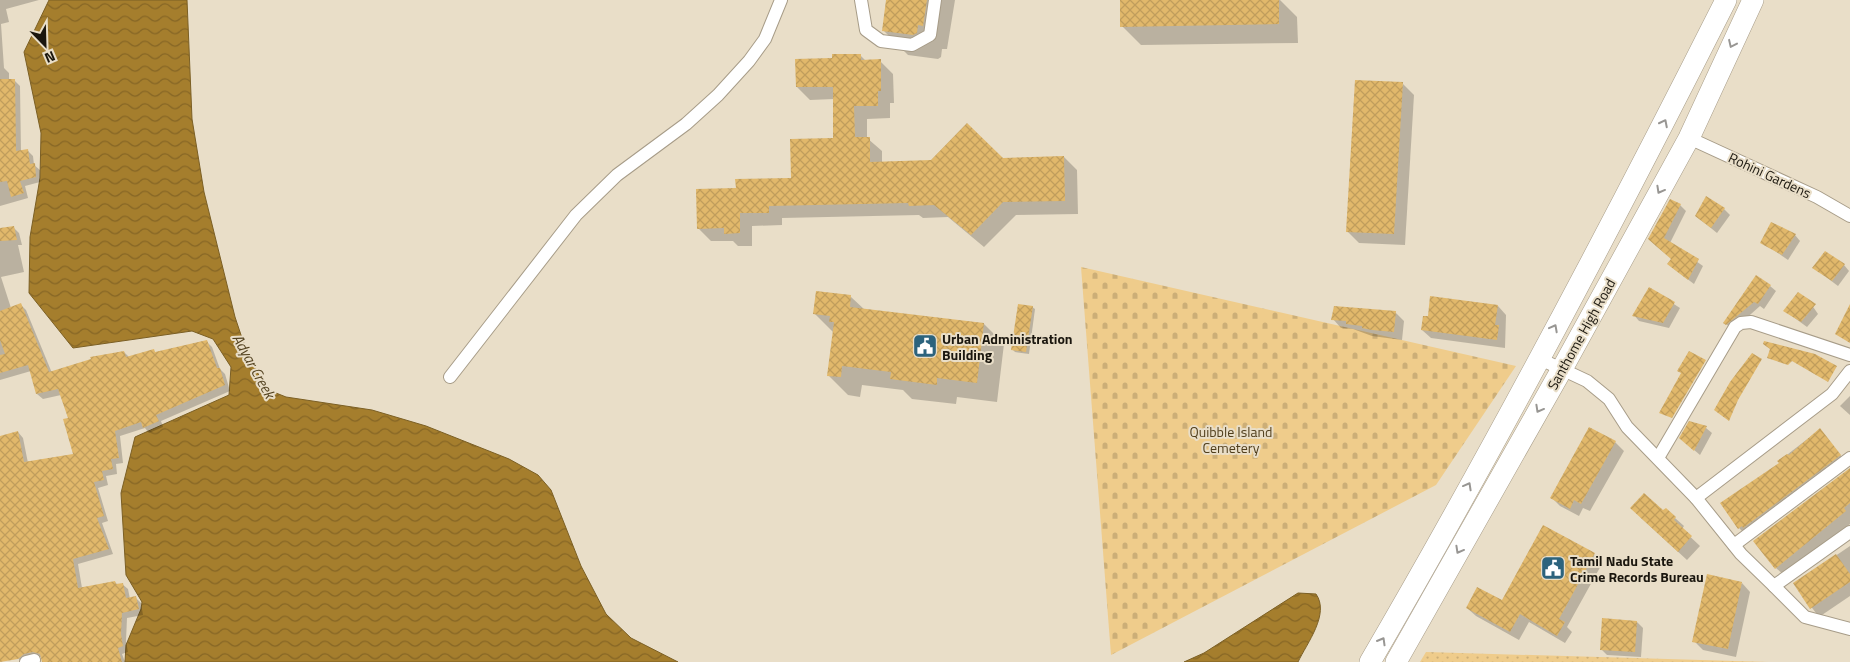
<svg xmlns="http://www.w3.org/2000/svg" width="1850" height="662" font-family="'Titillium Web',sans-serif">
<defs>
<pattern id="green-dots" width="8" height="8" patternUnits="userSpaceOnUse" patternTransform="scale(1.25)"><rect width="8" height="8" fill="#efcc8b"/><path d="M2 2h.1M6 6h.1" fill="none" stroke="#ccae77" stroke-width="1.8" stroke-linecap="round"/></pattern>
<pattern id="cemetery-stones" width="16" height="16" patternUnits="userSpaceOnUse" patternTransform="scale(1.25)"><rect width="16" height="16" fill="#efcc8b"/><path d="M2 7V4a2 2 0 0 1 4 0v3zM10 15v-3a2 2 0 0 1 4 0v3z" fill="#ccae77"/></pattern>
<pattern id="water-waves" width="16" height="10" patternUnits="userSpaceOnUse" patternTransform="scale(1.25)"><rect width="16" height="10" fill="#a57e2d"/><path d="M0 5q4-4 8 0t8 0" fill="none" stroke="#866625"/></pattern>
<pattern id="building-cross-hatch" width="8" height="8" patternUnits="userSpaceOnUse" patternTransform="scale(1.25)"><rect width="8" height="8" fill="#e1b86b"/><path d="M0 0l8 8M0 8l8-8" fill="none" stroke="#c09d5c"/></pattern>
</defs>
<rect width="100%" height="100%" fill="#e9dec8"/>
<polygon fill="url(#green-dots)" points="1426,652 1769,662 1420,662"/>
<polygon fill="url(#cemetery-stones)" points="1081,267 1516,366 1436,485 1111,655"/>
<g fill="url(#water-waves)" stroke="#7b5f24">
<polygon points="49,0 187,0 192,119 204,192 235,317 243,341 261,380 271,391 286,397 372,410 426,426 509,459 538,475 551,490 581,566 606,614 631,638 678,662 125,662 126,645 141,609 142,602 126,575 121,493 135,437 229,395 231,367 213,339 192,331 73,348 29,293 30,237 40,178 41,133 24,52"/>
<path d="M1298,593l18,1c14,20 -9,49 -18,68h-114l20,-9z"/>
</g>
<g fill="#0003">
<polygon points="0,0 39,0 6,9 9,22 1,24 4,68 9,73 9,80 14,80 20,86 21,152 28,151 33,156 34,165 40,170 40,182 25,186 28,198 0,206"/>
<polygon points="888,0 955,0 947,49 942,49 941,57 938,59 908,55 884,31"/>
<polygon points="1154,0 1280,0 1297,17 1298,43 1141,45 1122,26"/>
<polygon points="860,55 866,61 880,61 893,74 894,103 890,103 890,118 867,119 867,138 882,151 882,163 1064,157 1077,170 1078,214 1016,215 984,247 948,217 923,218 919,215 782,218 782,225 752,226 752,246 738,246 733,241 711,241 698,228 737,190 792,179 834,139 834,99 810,100 797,87 834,59"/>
<polygon points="1403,84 1414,95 1405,245 1359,243 1347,231"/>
<polygon points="1680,205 1686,211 1670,243 1703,266 1694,284 1674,269 1672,259 1655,245"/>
<polygon points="1724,209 1730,215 1717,233 1696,216"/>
<polygon points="14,228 19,233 22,245 18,245 24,272 1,277 11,308 20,304 26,310 52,373 124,352 130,358 154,351 156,353 206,341 212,347 220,369 225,374 230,391 161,421 163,427 149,433 145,428 120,436 123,463 116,464 117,474 106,476 108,485 98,488 108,521 102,523 113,554 78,564 82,588 115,582 118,585 122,584 128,589 130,599 136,598 141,603 143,615 127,618 126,641 128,652 122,654 125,662 43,662 43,657 38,657 20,662 10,637 0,641 0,437 18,432 23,438 28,463 74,455 69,419 61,395 43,399 37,394 31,371 0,380 0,230"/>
<polygon points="1795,235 1800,241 1788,260 1762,242"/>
<polygon points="1844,265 1849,271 1838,286 1814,268"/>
<polygon points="1770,286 1776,291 1764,309 1760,306 1733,330 1725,323"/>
<polygon points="1649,288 1680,308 1669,328 1639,321 1634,315"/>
<polygon points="817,292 851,297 865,310 984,324 1004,344 997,402 957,397 956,404 912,399 903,390 862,385 860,397 848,395 828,375 834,333 814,313"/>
<polygon points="1809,301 1818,314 1807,327 1785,311"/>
<polygon points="1498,306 1506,315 1505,348 1431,338 1422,330"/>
<polygon points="1032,307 1035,309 1029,354 1015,352 1013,350"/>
<polygon points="1395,312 1404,321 1402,340 1372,336 1353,329 1341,328 1333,319"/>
<polygon points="1850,396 1850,415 1840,406"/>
<polygon points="1690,422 1706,428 1712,433 1700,455 1686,443"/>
<polygon points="1819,430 1848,464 1747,536 1739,528 1781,464 1779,461"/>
<polygon points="1615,442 1624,451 1590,511 1583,508 1579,516 1560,506 1552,498"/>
<polygon points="1850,470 1850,524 1785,576 1776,568"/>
<polygon points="1663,512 1675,518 1684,526 1682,529 1700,546 1687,560 1640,517"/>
<polygon points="1850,546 1850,596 1819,617 1794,584"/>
<polygon points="1594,554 1603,562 1567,627 1572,632 1565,643 1529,622 1519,640 1476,616 1467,608 1502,602"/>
<polygon points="1742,583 1750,592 1736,657 1703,650 1694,641"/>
<polygon points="1637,622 1643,628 1641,657 1607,655 1601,649"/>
</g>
<g fill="url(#building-cross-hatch)">
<polygon points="886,0 927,0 923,26 918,25 917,33 913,35 882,31"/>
<polygon points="1120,0 1279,0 1279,24 1120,27"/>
<polygon points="832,54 861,54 861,60 881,59 881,91 878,91 878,106 854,106 855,137 870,137 870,162 931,160 967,123 1003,158 1064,156 1065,201 1003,202 971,235 934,205 909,206 908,203 769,206 769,213 740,213 740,233 724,234 724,228 697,229 696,189 736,188 735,179 791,178 790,139 833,138 833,87 796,87 795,59 832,58"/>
<polygon points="0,79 15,79 16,151 28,149 30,164 35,163 36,177 20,181 24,193 11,197 7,181 0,182"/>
<polygon points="1355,80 1403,82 1394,234 1346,232"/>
<polygon points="1706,196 1725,208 1711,228 1695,216"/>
<polygon points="1670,199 1681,204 1664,238 1699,259 1688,280 1667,264 1671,259 1648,239"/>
<polygon points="1771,222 1796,234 1782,255 1760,243"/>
<polygon points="14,226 17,240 0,241 0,228"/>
<polygon points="1825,251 1845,264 1832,281 1812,268"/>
<polygon points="1756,275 1771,285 1758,304 1754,302 1726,325 1723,323"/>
<polygon points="1649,287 1675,302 1663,323 1632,316"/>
<polygon points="816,291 851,295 850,307 984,323 977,383 937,378 937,385 890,379 891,372 842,366 841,377 827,376 834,322 829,322 830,316 813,314"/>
<polygon points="1798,292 1816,304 1801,322 1783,311"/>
<polygon points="1430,296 1498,305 1495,325 1499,325 1497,340 1421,330 1423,316 1428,316"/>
<polygon points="21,303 49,372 91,359 90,357 124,351 126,357 154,349 155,352 207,340 217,368 220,368 225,385 156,415 159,421 143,428 141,422 115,431 119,458 111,459 113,469 102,471 104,480 94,482 104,516 97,518 109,549 73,559 78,588 115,581 116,584 123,583 126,598 136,596 139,609 122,613 121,634 123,646 118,648 122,662 42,662 40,654 33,652 24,654 18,659 0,662 0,436 18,431 24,462 73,454 63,419 68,418 58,389 36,394 28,365 0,373 0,355 5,354 0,340 0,311"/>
<polygon points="1018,304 1033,306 1026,352 1011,350"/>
<polygon points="1850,304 1850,343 1835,334"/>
<polygon points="1334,306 1396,311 1394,332 1372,330 1362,328 1362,326 1346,324 1346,321 1331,320"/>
<polygon points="1764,341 1815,354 1837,366 1828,382 1792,361 1788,365 1767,358 1770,349 1763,344"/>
<polygon points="1689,351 1706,360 1672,418 1659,413 1681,373 1677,371"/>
<polygon points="1752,353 1762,359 1738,400 1729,421 1714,410 1730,382"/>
<polygon points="1689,421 1707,426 1694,451 1679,438"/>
<polygon points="1589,427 1616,441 1581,504 1574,500 1570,509 1550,498"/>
<polygon points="1820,428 1841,455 1743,528 1742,526 1738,529 1720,503 1779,463 1777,461 1787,454 1789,455"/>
<polygon points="1850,468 1850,503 1844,508 1846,511 1775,569 1753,541"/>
<polygon points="1644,493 1663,510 1666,508 1676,517 1674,520 1692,536 1678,552 1630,508"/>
<polygon points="1543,525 1595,553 1559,619 1565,622 1557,636 1520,614 1510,632 1466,608 1477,587 1502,600"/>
<polygon points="1836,554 1850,574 1850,582 1810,609 1793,583"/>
<polygon points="1707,574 1742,582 1728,649 1692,642"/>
<polygon points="1602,618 1637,621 1635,652 1600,650"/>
</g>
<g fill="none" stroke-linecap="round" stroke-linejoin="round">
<defs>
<g id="street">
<polyline points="861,0 866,30 881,41 912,45 930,35 935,0"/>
<polyline points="1689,138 1817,197 1850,216"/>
<polyline points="1538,358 1587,381 1609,399 1627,427 1696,498 1741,554 1774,586 1850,532"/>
<polyline points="450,377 576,215 617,175 686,124 718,95 749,61 765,39 781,0"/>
<polyline points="1658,458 1735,327 1741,323 1751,322 1850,355"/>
<polyline points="1696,498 1832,394 1850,371"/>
<polyline points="1734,545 1850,458"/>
<polyline points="1774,586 1805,617 1850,629"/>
<polyline points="26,662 34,660"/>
</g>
<g id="primary">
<path d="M1370,662c126,-216 243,-438 356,-662"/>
<polyline points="1396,662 1562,369 1689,138 1753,0"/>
</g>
</defs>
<use href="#street" stroke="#a79c88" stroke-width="14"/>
<use href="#primary" stroke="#a79c88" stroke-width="22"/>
<use href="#street" stroke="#fff" stroke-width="12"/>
<use href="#primary" stroke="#fff" stroke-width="21"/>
</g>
<defs><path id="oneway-chevron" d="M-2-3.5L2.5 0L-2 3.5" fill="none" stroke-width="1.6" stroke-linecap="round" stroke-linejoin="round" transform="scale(1.25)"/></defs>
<g stroke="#989693">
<use href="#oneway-chevron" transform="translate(1732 44) rotate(115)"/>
<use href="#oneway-chevron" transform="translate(1664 123) rotate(-63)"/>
<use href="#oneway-chevron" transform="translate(1660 190) rotate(119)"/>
<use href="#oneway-chevron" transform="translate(1554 328) rotate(-62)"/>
<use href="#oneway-chevron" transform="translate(1539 409) rotate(119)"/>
<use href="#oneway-chevron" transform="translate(1468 486) rotate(-61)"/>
<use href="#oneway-chevron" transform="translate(1459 550) rotate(119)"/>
<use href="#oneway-chevron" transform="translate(1382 641) rotate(-60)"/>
</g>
<defs>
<symbol id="civic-square" viewBox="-11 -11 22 22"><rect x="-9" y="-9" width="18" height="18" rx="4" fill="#2c637d" stroke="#e9dec8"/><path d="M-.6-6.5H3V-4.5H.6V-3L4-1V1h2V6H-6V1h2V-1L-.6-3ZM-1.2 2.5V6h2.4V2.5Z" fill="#fff"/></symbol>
</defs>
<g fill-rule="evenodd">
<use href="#civic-square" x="911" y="332" width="28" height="28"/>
<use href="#civic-square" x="1539" y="554" width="28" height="28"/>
</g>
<g text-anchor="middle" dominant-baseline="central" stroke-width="4" stroke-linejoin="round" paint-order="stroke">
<g font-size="14" fill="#1a160e" stroke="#e9dec8">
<text transform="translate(1770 175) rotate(25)">Rohini Gardens</text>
<text transform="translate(1581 334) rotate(-61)">Santhome High Road</text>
</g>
<g font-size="14" font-weight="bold" fill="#1a160e" stroke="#e9dec8" text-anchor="start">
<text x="942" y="338">Urban Administration<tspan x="942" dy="16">Building</tspan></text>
<text x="1570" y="560">Tamil Nadu State<tspan x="1570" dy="16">Crime Records Bureau</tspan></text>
</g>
<g font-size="14" fill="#503e1c" stroke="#e9dec8">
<text x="1231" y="431">Quibble Island<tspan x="1231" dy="16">Cemetery</tspan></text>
</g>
<g font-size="15" font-style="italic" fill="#52411f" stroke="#e9dec8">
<text transform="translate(254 366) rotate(61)">Adyar Creek</text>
</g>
</g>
<g transform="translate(45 45) rotate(157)" stroke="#e9dec8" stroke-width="4" paint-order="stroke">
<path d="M0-4L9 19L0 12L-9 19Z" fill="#1a160e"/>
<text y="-8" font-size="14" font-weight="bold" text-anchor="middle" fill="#1a160e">N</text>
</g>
</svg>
